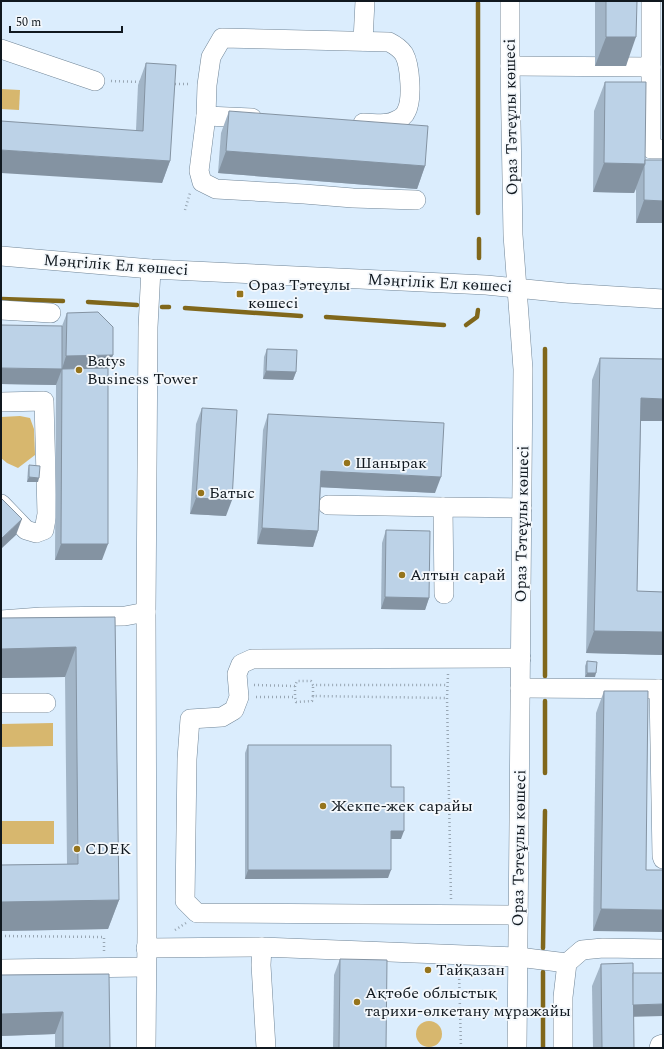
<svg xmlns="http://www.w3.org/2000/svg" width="664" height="1049" font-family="Spectral,serif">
<rect width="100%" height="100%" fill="#dbedfd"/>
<g fill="#d7b76e">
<polygon points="1,89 20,90 19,110 1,109"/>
<polygon points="20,416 30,418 34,429 35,455 18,468 7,463 1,458 1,417"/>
<polygon points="53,723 53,746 1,747 1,724"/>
<rect x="1" y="821" width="53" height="23"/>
<circle cx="429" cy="1034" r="13"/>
</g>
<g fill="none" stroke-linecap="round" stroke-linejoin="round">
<g stroke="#80671b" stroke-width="4.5">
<polyline points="478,213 478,3"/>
<polyline points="479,239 479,258"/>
<polyline points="1,299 63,301"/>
<polyline points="88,302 137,305"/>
<polyline points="162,307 169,307"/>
<polyline points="185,308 301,316"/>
<polyline points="326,317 444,325"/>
<polyline points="466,325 477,317 478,310"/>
<polyline points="545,676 545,349"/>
<polyline points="545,701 545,773"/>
<polyline points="543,948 545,811"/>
<polyline points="543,1048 543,972"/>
</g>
<defs>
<g id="minor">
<polyline points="510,1 510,66 513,235 523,369 517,1048"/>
<polyline points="363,41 365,1"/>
<polyline points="1,49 95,81"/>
<polyline points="510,66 651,67 651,1"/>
<polyline points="651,67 651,149 663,149"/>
<polyline points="206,116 252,118"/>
<path d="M363,123c12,0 23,3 34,-3 3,-1 8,-5 9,-8 7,-12 4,-47 -2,-58 -4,-6 -9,-9 -15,-12l-167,-4 -11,19 -4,28 -1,31 -7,55 3,11 14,7 88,5 49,4 63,2"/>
<polyline points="1,256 151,269 486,285 566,293 663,299"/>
<polyline points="1,310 51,313"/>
<polyline points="1,402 44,401 47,514 44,530 36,533 26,530 1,504"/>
<polyline points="328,505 443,507"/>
<polyline points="444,594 443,507 522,508"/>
<polyline points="1,620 41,617 125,616 146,612"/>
<polyline points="520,688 659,689"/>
<polyline points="663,690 659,689 662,856 663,859"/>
<polyline points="1,703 46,703"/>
<polyline points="518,915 197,913 185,901 187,759 190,719 222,717 234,710 239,697 237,674 241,664 252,659 521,658"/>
<polyline points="146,948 262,947"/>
<polyline points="1,969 146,967"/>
<polyline points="146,1048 147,933 146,612 148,327 151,269"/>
<polyline points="266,1048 261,965 262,947 518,957 567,963"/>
<polyline points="563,1048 563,997 567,963 582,950 603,948 663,949"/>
<polyline points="659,1048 660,1045 663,1044"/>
</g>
</defs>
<use href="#minor" stroke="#708597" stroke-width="20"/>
<g stroke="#98a6b3" stroke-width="2.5" stroke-dasharray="1 3" stroke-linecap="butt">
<polyline points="111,81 142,82"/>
<polyline points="171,84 190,84"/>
<polyline points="185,210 190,193"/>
<polyline points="448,674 447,698 451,899"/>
<polyline points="254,685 295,686 297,681 311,681 313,685 447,685"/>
<polyline points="295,686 295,697"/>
<polyline points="313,696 313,685"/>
<polyline points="256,697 295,697 296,702 312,701 313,696 447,698"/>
<polyline points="175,930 186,923"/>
<polyline points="1,936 104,937 104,951"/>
<polyline points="459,971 461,1048"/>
</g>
<use href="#minor" stroke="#fff" stroke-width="19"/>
</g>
<g fill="#a2b5c7">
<polygon points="595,1 637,1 626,66 595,66"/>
<polygon points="146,63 170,161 162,183 136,130 138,85"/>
<polygon points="605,82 645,160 663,160 663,223 636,223 636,189 634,193 593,192 594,111"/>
<polygon points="229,111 425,166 417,189 218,173 221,133"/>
<polygon points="67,313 108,368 102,560 55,560 56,385 1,384 62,326"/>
<polygon points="267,349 296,372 293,380 263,379 264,357"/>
<polygon points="600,358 663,359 663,421 641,421 637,591 663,592 663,655 586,653 592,380"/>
<polygon points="202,408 226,516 190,514 196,424"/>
<polygon points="268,414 435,493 321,487 318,531 313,547 257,544 263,430"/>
<polygon points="29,465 38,482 27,482 28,469"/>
<polygon points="386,530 429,598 425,610 381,609 382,543"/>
<polygon points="115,617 119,900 108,929 1,931 1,865 67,864 65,677 1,678 1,618"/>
<polygon points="587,661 595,677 585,677 585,666"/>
<polygon points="604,691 646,870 593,931 596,713"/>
<polygon points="248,745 391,787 401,839 391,839 388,878 245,879 245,753"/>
<polygon points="340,959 386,1048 333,1048 334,975"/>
<polygon points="601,964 633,1017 634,1048 593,1048 592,986"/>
<polygon points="109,974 110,1048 55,1048 55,1034 1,1036 1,975"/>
</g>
<g fill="#8493a2">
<polygon points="606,37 636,37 626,66 595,66"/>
<polygon points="1,150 170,161 162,183 1,173"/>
<polygon points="226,151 425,166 417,189 218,173"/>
<polygon points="604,163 645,164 634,193 593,192"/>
<polygon points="644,200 663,201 663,223 636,223"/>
<polygon points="113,355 102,384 62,369 66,356"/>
<polygon points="1,368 62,369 56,385 1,384"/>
<polygon points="266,371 296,372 293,380 263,379"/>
<polygon points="641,398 663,399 663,421 633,421"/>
<polygon points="321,471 441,477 435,493 316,487"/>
<polygon points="29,477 39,478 38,482 27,482"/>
<polygon points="196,498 232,500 226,516 190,514"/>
<polygon points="22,519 16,535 1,549 1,539"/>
<polygon points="262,528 318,531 313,547 257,544"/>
<polygon points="61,544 108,544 102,560 55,560"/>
<polygon points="385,597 429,598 425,610 381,609"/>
<polygon points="594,631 663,632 663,655 586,653"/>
<polygon points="76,647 65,677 1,678 1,649"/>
<polygon points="587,673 596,673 595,677 585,677"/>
<polygon points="391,831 404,831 401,839 388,839"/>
<polygon points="248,870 391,870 388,878 245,879"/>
<polygon points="119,900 108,929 1,931 1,902"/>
<polygon points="601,909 663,910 663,932 593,931"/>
<polygon points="663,1004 663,1016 626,1017 631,1005"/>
<polygon points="63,1012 55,1034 1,1036 1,1014"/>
</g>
<g fill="#bcd2e7" stroke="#8493a2">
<polygon points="606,1 637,1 636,37 606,37"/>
<polygon points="146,63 176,65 170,161 1,150 1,121 143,131"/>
<polygon points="605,82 646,82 645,164 604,163"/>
<polygon points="229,111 428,126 425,166 226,151"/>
<polygon points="645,160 663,160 663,201 644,200 644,166 645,164"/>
<polygon points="98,312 113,327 113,355 66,356 67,313"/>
<polygon points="1,325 62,326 62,369 1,368"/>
<polygon points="267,349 297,350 296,372 266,371"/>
<polygon points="600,358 663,359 663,399 641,398 637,591 663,592 663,632 594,631"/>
<polygon points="108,368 108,544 61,544 62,369"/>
<polygon points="202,408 237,410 232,500 196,498"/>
<polygon points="268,414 444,423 441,477 321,471 318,531 262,528"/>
<polygon points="29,465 40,466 39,478 29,477"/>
<polygon points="1,498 22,519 1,539"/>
<polygon points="386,530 430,531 429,598 385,597"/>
<polygon points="115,617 119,900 1,902 1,865 78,864 76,647 1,649 1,618"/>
<polygon points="587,661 597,662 596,673 587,673"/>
<polygon points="604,691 648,691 646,870 663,870 663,910 601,909"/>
<polygon points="248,745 391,745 391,787 404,787 404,831 391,831 391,870 248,870"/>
<polygon points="340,959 387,960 386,1048 339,1048"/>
<polygon points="633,963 634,1048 602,1048 601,964"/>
<polygon points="633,973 663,973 663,1004 633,1005"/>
<polygon points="109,974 110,1048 63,1048 63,1012 1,1014 1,975"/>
</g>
<g fill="#95741c" stroke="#f4f8fc" stroke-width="1.5">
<rect x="236" y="290" width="8" height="8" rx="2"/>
<circle cx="79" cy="370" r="4"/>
<circle cx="347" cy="463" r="4"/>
<circle cx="201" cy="493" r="4"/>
<circle cx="402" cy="575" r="4"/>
<circle cx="323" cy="806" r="4"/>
<circle cx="77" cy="849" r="4"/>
<circle cx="428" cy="970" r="4"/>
<circle cx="357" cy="1002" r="4"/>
</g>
<g text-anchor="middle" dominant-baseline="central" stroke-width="3.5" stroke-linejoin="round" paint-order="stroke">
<g font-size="16" fill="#10181f" stroke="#f4f8fc">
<text transform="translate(511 117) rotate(-91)">Ораз Тәтеұлы көшесі</text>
<text transform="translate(116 265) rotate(4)">Мәңгілік Ел көшесі</text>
<text transform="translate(440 283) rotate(3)">Мәңгілік Ел көшесі</text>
<text transform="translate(522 524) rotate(-89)">Ораз Тәтеұлы көшесі</text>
<text transform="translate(519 848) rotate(-89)">Ораз Тәтеұлы көшесі</text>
</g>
<g font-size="16" fill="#10181f" stroke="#f4f8fc" text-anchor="start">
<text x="248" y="285">Ораз Тәтеұлы<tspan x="248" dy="18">көшесі</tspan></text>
<text x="87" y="361">Batys<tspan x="87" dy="18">Business Tower</tspan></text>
<text x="355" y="463">Шанырак</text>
<text x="209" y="493">Батыс</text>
<text x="410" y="575">Алтын сарай</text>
<text x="331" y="806">Жекпе-жек сарайы</text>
<text x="85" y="849">CDEK</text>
<text x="436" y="970">Тайқазан</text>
<text x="365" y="993">Ақтөбе облыстық<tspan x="365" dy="18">тарихи-өлкетану мұражайы</tspan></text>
</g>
</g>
<rect width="664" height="1049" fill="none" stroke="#10181f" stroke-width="4"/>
<path d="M10 26v6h112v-6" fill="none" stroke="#10181f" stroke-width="2"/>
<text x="16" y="26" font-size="12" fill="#10181f" stroke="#f4f8fc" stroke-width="3" paint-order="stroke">50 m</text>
</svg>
